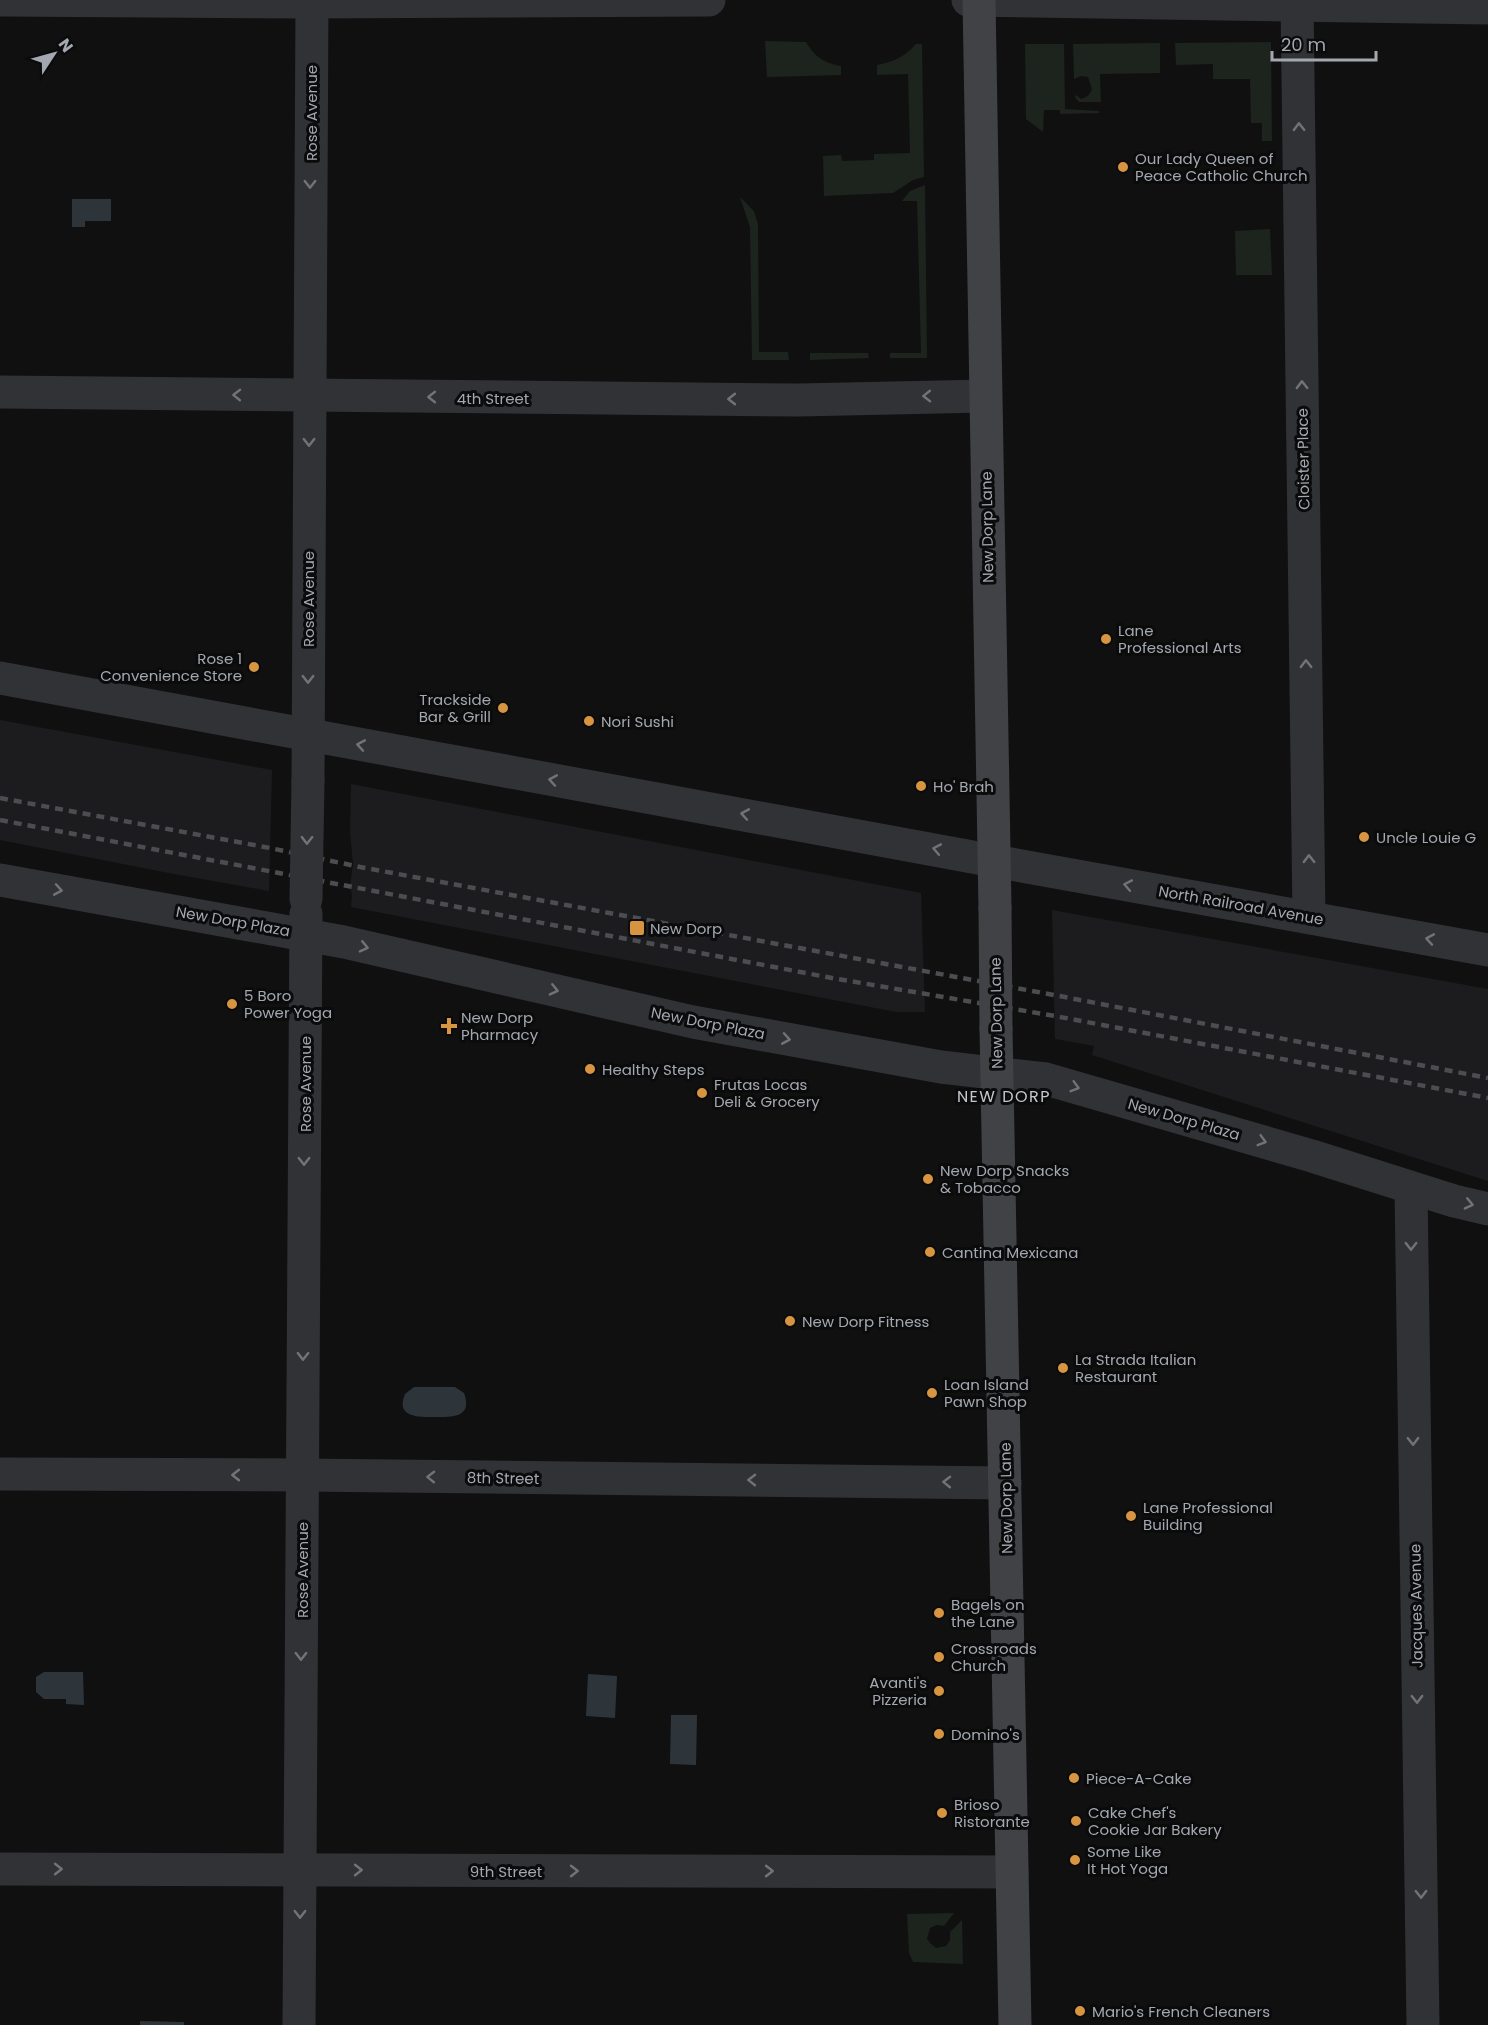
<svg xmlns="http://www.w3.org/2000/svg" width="1488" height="2025" font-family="Poppins,sans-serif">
<rect width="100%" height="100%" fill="#101011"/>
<g fill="#1c1c1e">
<polygon points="0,720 272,770 269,891 174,874 0,840"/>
<polygon points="351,784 921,893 925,1012 896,1012 351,907 352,895 350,886 353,864 350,832"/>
<polygon points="1052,910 1488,989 1488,1181 1092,1055 1094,1046 1055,1039"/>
</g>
<g fill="#1d231d">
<path d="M765,41l41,1c9,15 18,21 35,24v9l-74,2z"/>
<polygon points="1271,42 1272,141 1262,141 1262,123 1251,123 1250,79 1213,79 1213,64 1176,65 1175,43"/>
<path d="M1160,43v30l-60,1 1,28h-22l-4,-5 1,-2 5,4c7,-2 9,-5 11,-10l-4,-12 -7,-1 -7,3 -1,-35z"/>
<path d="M916,44h6l2,133 -11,3 -20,13 -69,3 -1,-40 18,-1 1,6 32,-1v-6l36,-1 -2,-79 -31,1v-10c16,-3 28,-8 39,-21z"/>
<polygon points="1025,44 1064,44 1065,109 1099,111 1099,113 1060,114 1060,110 1044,110 1043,132 1026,119"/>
<polygon points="925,185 927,358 890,358 890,353 921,353 917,201 902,201 910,191"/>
<polygon points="740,197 754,211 758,224 759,352 788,352 789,360 752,360 750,227"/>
<polygon points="1270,229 1272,275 1236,275 1235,231"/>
<polygon points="810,353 868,353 869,358 810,360"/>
<polygon points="954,1913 944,1926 937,1925 930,1928 927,1939 931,1944 936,1948 946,1946 950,1940 950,1932 962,1920 963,1964 913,1962 909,1953 907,1914"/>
</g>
<g fill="#2d353a">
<polygon points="72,199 111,199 111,221 85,221 85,227 72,227"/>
<path d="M414,1387h41l9,6c9,25 -12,24 -29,24 -16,0 -40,1 -30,-23z"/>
<polygon points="44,1672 83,1672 84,1705 66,1704 66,1699 44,1699 36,1692 36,1677"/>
<polygon points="588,1674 617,1676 615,1718 586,1716"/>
<polygon points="671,1715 697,1715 696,1765 670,1764"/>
<polygon points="140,2021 184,2022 184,2025 140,2025"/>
</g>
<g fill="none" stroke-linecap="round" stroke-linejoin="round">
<g stroke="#313235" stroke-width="33">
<polyline points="3,0 311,2 709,0"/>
<polyline points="968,0 1488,8"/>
<polyline points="1297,0 1309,917"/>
<polyline points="0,392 799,400 985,396"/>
<polyline points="0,678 994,861 1488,950"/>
<polyline points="308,781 312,0"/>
<polyline points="0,880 344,942 693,1022 941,1067 1046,1079 1312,1156 1454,1201 1488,1209"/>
<polyline points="1411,1188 1423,2025"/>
<polyline points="0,1474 302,1475 1005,1483"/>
<polyline points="0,1869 1012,1872"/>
<polyline points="299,2025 306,914"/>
</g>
<g stroke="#404245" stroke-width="33">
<polyline points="979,0 995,908"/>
<polyline points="996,1029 1015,2025"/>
</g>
<g stroke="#4b4d50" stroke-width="4.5" stroke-dasharray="8 6" stroke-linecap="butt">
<polyline points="0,798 270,848 360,867 1054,995 1488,1078"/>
<polyline points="0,820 832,978 1055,1016 1488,1098"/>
</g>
<polyline stroke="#313235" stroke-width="33" points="306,899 308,781"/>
<polyline stroke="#404245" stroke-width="33" points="995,908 996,1029"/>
</g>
<defs><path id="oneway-chevron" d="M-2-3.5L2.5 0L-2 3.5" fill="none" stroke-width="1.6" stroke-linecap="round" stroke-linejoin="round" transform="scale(1.5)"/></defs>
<g stroke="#707379">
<use href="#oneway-chevron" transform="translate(1299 127) rotate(-91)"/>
<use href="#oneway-chevron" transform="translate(310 184) rotate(90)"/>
<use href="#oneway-chevron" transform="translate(1302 385) rotate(-91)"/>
<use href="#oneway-chevron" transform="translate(237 395) rotate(-179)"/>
<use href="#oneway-chevron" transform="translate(927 396) rotate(179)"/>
<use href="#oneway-chevron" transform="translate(432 397) rotate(-180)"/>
<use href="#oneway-chevron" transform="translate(732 399) rotate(-180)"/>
<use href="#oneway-chevron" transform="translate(309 442) rotate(90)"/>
<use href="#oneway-chevron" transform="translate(1306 664) rotate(-91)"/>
<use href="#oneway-chevron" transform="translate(308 679) rotate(90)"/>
<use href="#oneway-chevron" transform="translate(361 745) rotate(-170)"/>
<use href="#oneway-chevron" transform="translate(553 780) rotate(-170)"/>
<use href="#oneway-chevron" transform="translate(745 814) rotate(-170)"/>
<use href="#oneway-chevron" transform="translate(307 840) rotate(91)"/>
<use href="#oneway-chevron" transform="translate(937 849) rotate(-169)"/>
<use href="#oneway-chevron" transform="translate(1309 859) rotate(-91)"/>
<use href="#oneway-chevron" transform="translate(1128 885) rotate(-169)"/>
<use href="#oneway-chevron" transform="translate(58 890) rotate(10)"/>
<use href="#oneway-chevron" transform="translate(1430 939) rotate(-170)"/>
<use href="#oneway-chevron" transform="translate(364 947) rotate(13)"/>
<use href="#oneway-chevron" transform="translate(554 990) rotate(13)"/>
<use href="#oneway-chevron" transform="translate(786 1039) rotate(10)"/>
<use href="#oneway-chevron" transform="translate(1075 1087) rotate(16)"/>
<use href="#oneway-chevron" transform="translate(1262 1141) rotate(16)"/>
<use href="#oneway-chevron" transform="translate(304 1161) rotate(90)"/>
<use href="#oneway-chevron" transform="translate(1469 1204) rotate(13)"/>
<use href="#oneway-chevron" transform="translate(1411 1246) rotate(90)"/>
<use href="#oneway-chevron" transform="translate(303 1356) rotate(91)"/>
<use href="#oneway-chevron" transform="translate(1413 1441) rotate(89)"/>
<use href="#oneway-chevron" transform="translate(236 1475) rotate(-180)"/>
<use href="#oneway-chevron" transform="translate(431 1477) rotate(-179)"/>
<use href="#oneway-chevron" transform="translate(752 1480) rotate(-179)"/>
<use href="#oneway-chevron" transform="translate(947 1482) rotate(-179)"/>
<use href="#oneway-chevron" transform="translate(301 1656) rotate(90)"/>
<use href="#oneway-chevron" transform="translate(1417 1699) rotate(89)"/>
<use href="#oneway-chevron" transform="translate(58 1869)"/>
<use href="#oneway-chevron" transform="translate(358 1870)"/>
<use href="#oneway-chevron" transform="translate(574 1871)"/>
<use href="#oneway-chevron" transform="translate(769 1871)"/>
<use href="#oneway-chevron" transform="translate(1421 1894) rotate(89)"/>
<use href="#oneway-chevron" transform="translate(300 1914) rotate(90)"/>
</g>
<g fill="#d89541" stroke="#0b0b0c" stroke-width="2">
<circle cx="1123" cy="167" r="6"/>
<circle cx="1106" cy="639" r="6"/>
<circle cx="254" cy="667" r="6"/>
<circle cx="503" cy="708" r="6"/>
<circle cx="589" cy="721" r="6"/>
<circle cx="921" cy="786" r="6"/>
<circle cx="1364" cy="837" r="6"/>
<rect x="629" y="920" width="16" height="16" rx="3"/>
<circle cx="232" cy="1004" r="6"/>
<path d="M446 1017h6v6h6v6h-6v6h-6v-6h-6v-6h6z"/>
<circle cx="590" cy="1069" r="6"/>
<circle cx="702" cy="1093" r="6"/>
<circle cx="928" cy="1179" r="6"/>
<circle cx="930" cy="1252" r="6"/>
<circle cx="790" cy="1321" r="6"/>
<circle cx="1063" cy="1368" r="6"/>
<circle cx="932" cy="1393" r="6"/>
<circle cx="1131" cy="1516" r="6"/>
<circle cx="939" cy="1613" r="6"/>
<circle cx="939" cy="1657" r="6"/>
<circle cx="939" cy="1691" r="6"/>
<circle cx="939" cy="1734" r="6"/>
<circle cx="1074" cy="1778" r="6"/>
<circle cx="942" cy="1813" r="6"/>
<circle cx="1076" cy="1821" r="6"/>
<circle cx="1075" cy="1860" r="6"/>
<circle cx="1080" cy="2011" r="6"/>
</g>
<g text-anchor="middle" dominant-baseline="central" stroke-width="6" stroke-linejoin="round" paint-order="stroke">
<g font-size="15" fill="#a3a8b0" stroke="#0b0b0c">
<text transform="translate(311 113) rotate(-90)">Rose Avenue</text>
<text x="493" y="398">4th Street</text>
<text transform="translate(1303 459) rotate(-91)">Cloister Place</text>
<text transform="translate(987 527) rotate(-91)">New Dorp Lane</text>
<text transform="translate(308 599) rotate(-90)">Rose Avenue</text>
<text transform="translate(1241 905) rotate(10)">North Railroad Avenue</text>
<text transform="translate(233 921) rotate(10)">New Dorp Plaza</text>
<text transform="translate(996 1013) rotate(-91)">New Dorp Lane</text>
<text transform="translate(708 1023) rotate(11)">New Dorp Plaza</text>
<text transform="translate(305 1084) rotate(-90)">Rose Avenue</text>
<text transform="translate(1184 1119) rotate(16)">New Dorp Plaza</text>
<text transform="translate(503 1478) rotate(1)">8th Street</text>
<text transform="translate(1006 1498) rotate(-91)">New Dorp Lane</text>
<text transform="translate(302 1570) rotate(-90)">Rose Avenue</text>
<text transform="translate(1416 1606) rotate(-91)">Jacques Avenue</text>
<text x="506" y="1871">9th Street</text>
</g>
<g font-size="15" fill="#a3a8b0" stroke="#0b0b0c" text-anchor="start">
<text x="1135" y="158">Our Lady Queen of<tspan x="1135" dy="17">Peace Catholic Church</tspan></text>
<text x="1118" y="630">Lane<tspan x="1118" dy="17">Professional Arts</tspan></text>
<text x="242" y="658" text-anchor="end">Rose 1<tspan x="242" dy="17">Convenience Store</tspan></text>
<text x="491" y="699" text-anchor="end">Trackside<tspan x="491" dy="17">Bar &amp; Grill</tspan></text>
<text x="601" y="721">Nori Sushi</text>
<text x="933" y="786">Ho' Brah</text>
<text x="1376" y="837">Uncle Louie G</text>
<text x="650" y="928">New Dorp</text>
<text x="244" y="995">5 Boro<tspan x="244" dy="17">Power Yoga</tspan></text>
<text x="461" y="1017">New Dorp<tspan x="461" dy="17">Pharmacy</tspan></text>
<text x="602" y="1069">Healthy Steps</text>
<text x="714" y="1084">Frutas Locas<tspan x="714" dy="17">Deli &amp; Grocery</tspan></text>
<text x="940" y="1170">New Dorp Snacks<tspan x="940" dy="17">&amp; Tobacco</tspan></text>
<text x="942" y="1252">Cantina Mexicana</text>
<text x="802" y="1321">New Dorp Fitness</text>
<text x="1075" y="1359">La Strada Italian<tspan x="1075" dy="17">Restaurant</tspan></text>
<text x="944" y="1384">Loan Island<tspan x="944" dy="17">Pawn Shop</tspan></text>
<text x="1143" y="1507">Lane Professional<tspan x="1143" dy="17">Building</tspan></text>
<text x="951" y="1604">Bagels on<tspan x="951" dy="17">the Lane</tspan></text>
<text x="951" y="1648">Crossroads<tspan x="951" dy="17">Church</tspan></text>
<text x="927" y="1682" text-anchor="end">Avanti's<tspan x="927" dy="17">Pizzeria</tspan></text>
<text x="951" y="1734">Domino's</text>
<text x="1086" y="1778">Piece-A-Cake</text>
<text x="954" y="1804">Brioso<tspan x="954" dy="17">Ristorante</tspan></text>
<text x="1088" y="1812">Cake Chef's<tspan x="1088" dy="17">Cookie Jar Bakery</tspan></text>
<text x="1087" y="1851">Some Like<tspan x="1087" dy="17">It Hot Yoga</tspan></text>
<text x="1092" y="2011">Mario's French Cleaners</text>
</g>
<g font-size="16" letter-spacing="1.5" fill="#c3c7cd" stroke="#0b0b0c">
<text x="1004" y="1096">NEW DORP</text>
</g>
</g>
<g transform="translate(54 54) rotate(54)" stroke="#0b0b0c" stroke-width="4.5" paint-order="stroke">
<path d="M0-4.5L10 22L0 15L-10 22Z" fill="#a3a8b0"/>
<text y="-9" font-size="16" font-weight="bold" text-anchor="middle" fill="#a3a8b0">N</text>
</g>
<path d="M1272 51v9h104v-9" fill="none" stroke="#a3a8b0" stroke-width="3"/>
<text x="1281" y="51" font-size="18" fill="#a3a8b0" stroke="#0b0b0c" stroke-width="4.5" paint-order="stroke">20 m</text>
</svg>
